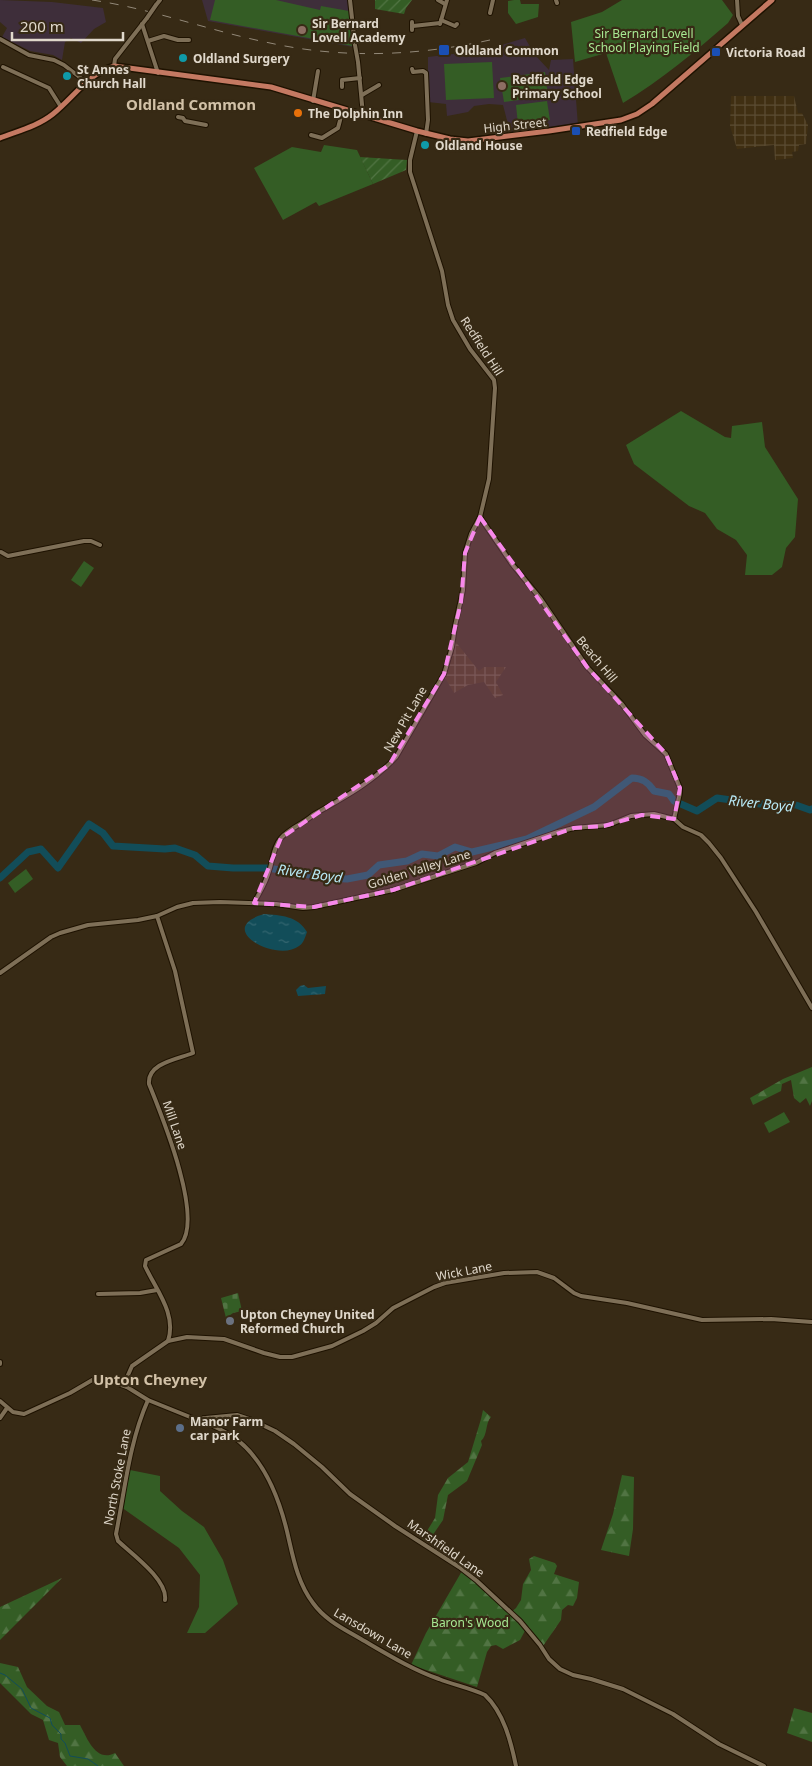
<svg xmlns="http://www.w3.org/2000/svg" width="812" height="1766" font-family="'Noto Sans',sans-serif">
<defs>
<pattern id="industrial-grid" width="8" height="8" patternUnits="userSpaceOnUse" patternTransform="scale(1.25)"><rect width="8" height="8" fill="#402f12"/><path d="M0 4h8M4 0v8" fill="none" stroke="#5b4c33"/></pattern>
<pattern id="forest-firs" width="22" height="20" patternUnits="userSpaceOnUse" patternTransform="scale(1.25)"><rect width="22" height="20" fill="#345d25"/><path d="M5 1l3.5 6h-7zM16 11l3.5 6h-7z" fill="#517443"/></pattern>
<pattern id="cemetery-stones" width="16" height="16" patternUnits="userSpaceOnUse" patternTransform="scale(1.25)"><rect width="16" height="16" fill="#345d25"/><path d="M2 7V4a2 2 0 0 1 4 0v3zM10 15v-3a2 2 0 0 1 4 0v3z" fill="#517443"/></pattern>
<pattern id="garden-furrows" width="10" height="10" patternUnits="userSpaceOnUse" patternTransform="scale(1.25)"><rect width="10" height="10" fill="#345d25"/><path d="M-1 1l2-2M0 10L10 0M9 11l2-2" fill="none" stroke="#517443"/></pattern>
<pattern id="water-ripples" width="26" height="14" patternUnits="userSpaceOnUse" patternTransform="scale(1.25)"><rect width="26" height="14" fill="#124d59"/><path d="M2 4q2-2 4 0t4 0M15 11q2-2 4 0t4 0" fill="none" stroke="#346670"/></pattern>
</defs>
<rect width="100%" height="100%" fill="#372a15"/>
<g fill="url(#industrial-grid)">
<polygon points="731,96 794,96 798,113 802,113 808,125 806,144 799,145 798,151 792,152 793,158 775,160 774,145 737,149 730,126"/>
<polygon points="455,641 479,671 484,667 506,667 496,682 503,695 495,698 484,682 468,685 454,693 444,676"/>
</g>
<g fill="#3e2e3a">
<polygon points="0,0 52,2 103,8 106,22 94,29 81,43 71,38 65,42 62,60 53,55 30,51 2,37 7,28 0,22"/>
<polygon points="202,0 348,0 353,47 208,21"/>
<polygon points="525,38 535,55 549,70 551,60 573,59 578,126 510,132 503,105 489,104 474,106 468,112 447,116 446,104 428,102 428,57 485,50"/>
</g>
<g fill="#345d25">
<polygon points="215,0 276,0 320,10 321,6 349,11 352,46 210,20"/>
<polygon points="514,0 520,0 521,4 539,4 538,17 516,24 508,13 508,1"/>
<path d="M622,0h100l11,15 -5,8c-33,29 -67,57 -105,80l-17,-50 -31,9 -4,-40 31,-10z"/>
<polygon points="492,62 494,98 446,100 444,64"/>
<polygon points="545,72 548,96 504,102 500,78"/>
<polygon points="547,101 550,120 518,125 516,105"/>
<polygon points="324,145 357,150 373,184 319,206 316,202 283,220 254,168 292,147 321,152"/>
<polygon points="681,411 725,437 731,438 732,426 762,422 765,447 798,499 795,537 786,548 782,567 772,575 745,575 747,555 736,540 717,529 705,513 689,506 634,464 626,445"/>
<polygon points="84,561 94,568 81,587 71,580"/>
<polygon points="26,869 33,879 15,893 8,883"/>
<polygon points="784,1112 790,1122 769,1133 764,1123"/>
<polygon points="130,1470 160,1476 160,1491 182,1511 204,1527 223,1560 238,1604 205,1633 187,1633 199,1607 200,1575 179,1548 121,1507"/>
</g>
<g fill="url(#forest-firs)">
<polygon points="812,1067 812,1101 810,1106 806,1098 800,1103 794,1098 791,1080 782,1084 781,1091 753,1105 750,1098 783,1079"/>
<path d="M483,1410l8,7c-6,6 -3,18 -10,24l1,4 -15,36 -19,14 -5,25 -15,22 -6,-3 13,-21 3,-23 10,-17 20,-16 13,-43z"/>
<polygon points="622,1475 634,1477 633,1529 629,1556 601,1550 613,1514"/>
<polygon points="534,1556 555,1563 557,1566 554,1574 579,1582 577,1598 573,1606 568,1605 562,1610 561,1620 543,1646 527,1627 520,1640 503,1649 496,1645 491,1646 487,1652 477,1687 411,1665 426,1633 462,1571 476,1582 509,1614 516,1608 521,1600 523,1584 531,1570 529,1559"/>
<polygon points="62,1578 0,1640 0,1607"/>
<path d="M0,1663l18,4 9,20 20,19 12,6 6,13h15c7,13 16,38 35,28l9,13h-57l-7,-9 -2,-14 -9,-3 -6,-20 -12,-6 -31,-31z"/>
<polygon points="794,1708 812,1713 812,1742 787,1733"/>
</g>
<polygon fill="url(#cemetery-stones)" points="238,1293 242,1311 233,1313 226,1318 221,1298"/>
<g fill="url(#garden-furrows)">
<polygon points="375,0 412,0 406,8 404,14 375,9"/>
<polygon points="360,157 407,160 406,170 373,184"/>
</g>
<g fill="url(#water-ripples)">
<path d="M264,914c16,1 34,2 43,18 -2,5 -3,11 -8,14 -22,17 -86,-17 -35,-32z"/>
<polygon points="304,985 308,988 326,986 325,994 298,996 296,990 300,986"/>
</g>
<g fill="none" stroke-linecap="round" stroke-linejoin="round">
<polyline stroke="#124d59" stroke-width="1" points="0,1673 5,1675 22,1689 31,1708 50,1718 52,1725 61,1734 61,1739 65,1743 70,1756 88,1759 98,1766"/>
<path stroke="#124d59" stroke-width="7" d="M0,878l28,-26 13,-3 17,19 31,-44 14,9 10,13 52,3 10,-1 20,7 13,11 25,2h35l60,10 19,1 21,-4 11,-10 28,-4 15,-7 16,2 17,-9 17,5 55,-13 67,-32 38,-29c10,0 16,4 22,13l15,3 5,7 23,10 20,-13 43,6 36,1 14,5 2,-1"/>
<defs>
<g id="minor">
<polyline points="350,0 355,45"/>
<polyline points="438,0 445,4"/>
<polyline points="556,0 557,3"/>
<polyline points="737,0 738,16 742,25"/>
<polyline points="156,5 160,0"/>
<polyline points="490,13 493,0"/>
<polyline points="441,20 455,26 457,24"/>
<polyline points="142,24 158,73"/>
<polyline points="440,24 447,0"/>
<polyline points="413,26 440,23"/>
<polyline points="412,30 412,22"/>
<polyline points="0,39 29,55 54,60 64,65 86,82"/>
<polyline points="148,41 164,36 178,40 189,40"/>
<polyline points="358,62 363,115"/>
<polyline points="114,66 115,59 147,18"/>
<polyline points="3,67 49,88 61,107"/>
<polyline points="412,69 413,72 423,71 426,73 428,120 426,134"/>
<polyline points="342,87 342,80 360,78"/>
<polyline points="362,95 379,85"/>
<polyline points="313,101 318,71"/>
<polyline points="178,117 183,118 185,121 206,125"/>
<polyline points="311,135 322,138 338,128 343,109"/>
<polyline points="480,517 512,564 540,598 587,667 621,703 645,735 666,754 680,788 680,793 674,819"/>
<polyline points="1,552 8,556 13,555 84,541 91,541 100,545"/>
<polyline points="674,819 683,827 701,835 709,843 721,858 756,912 812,1008"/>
<path d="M254,903c5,-10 12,-20 15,-32 4,-11 4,-24 12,-33 9,-10 22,-14 32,-23 30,-17 60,-33 83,-58l48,-83 8,-27 3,-21 8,-36 2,-37 6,-19 9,-17 9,-38 6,-91 -1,-8 -24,-31 -17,-29 -5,-15 -6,-34 -32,-99v-12l7,-29"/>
<path d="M157,916l18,55 18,82c-15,6 -46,10 -44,31 12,30 55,133 32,160l-35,16 -1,6c11,24 32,48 23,75"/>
<polyline points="0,973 51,937 60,933 88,925 138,920 157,916 177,907 193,903 220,902 276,904 303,908 314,907 393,890 476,863 495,853 558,832 574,828 609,825 631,816 642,815 654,814 674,819"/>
<polyline points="98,1294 140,1293 157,1290"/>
<polyline points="0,1362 0,1364"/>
<polyline points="127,1387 128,1375 132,1366 168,1341 187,1337 224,1339 264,1353 280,1357 292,1357 332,1346 363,1331 376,1323 393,1308 434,1287 445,1283 504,1273 537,1272 554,1278 574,1293 581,1296 627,1303 702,1320 771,1319 812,1322"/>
<path d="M148,1400c-19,43 -23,89 -32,134l2,7c14,13 50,39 47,59"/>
<polyline points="0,1401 13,1412 24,1414 70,1393 94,1379 101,1378 127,1387 148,1400 195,1419 237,1415 252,1420 275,1431 294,1444 322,1467 350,1494 395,1526 459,1567 477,1581 520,1621 540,1645 549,1659 560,1669 573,1675 591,1679 623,1689 673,1714 719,1744 764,1766"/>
<polyline points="0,1418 7,1408"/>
<path d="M197,1419c12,5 24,10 35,17 33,22 49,67 57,104 5,22 10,45 24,63 12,17 31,26 48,36 26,15 50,30 78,40 15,6 31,9 46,16 19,18 26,47 31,71"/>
</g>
<path id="major" d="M0,138c18,-7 38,-12 53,-24 22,-18 34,-39 61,-48l157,21 146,44 33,8 18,2 81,-10 72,-11 16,-6 15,-10 120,-104"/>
</defs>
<use href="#minor" stroke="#1e1200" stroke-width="6"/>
<use href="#major" stroke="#1e1200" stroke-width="8"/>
<use href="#minor" stroke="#7e6f57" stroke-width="4"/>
<use href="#major" stroke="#c47962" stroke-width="5"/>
<path stroke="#938979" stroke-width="1" stroke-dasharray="9 9" stroke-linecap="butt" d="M92,0c61,9 118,31 178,43 73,16 147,13 220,-3"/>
<defs>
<g id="minor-bridge">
<polyline points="147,18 156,5"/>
<polyline points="355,45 358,62"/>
</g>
</defs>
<use href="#minor-bridge" stroke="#1e1200" stroke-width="6" stroke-linecap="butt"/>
<use href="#minor-bridge" stroke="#7e6f57" stroke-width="4"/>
</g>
<path fill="#f888eb" fill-opacity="0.2" stroke="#f888eb" stroke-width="4" stroke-dasharray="10 6" stroke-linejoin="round" d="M480,517l107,150 79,87 14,34 -6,31 -32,-4 -38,11 -30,2 -181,62 -79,17 -60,-4 27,-65 108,-73 55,-91 17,-72 4,-49z"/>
<g fill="#8d6e63" stroke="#372a15" stroke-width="2">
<circle cx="302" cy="30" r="5"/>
<circle cx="502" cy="86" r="5"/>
</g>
<g fill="#1a4fb4" stroke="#372a15" stroke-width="2">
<rect x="438" y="44" width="12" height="12" rx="2.5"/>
<rect x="711" y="47" width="10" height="10" rx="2.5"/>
<rect x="571" y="126" width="10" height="10" rx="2.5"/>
</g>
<g fill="#0f9aa8" stroke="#372a15" stroke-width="2">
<circle cx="183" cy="58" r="5"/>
<circle cx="67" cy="76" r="5"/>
<circle cx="425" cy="145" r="5"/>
</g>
<circle fill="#e8710a" stroke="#372a15" stroke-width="2" cx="298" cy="113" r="5"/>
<circle fill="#6b7280" stroke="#372a15" stroke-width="2" cx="230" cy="1321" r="5"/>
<circle fill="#5c6f8a" stroke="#372a15" stroke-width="2" cx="180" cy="1428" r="5"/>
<g text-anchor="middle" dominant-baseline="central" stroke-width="4.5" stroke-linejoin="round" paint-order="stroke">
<g font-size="12" font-weight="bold" fill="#e0d8cb" stroke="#372a15" text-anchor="start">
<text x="312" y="23">Sir Bernard<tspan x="312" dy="14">Lovell Academy</tspan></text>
<text x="455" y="50">Oldland Common</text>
<text x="726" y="52">Victoria Road</text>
<text x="193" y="58">Oldland Surgery</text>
<text x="77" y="69">St Annes<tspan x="77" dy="14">Church Hall</tspan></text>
<text x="512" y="79">Redfield Edge<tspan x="512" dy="14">Primary School</tspan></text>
<text x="308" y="113">The Dolphin Inn</text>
<text x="586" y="131">Redfield Edge</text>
<text x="435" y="145">Oldland House</text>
<text x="240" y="1314">Upton Cheyney United<tspan x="240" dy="14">Reformed Church</tspan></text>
<text x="190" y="1421">Manor Farm<tspan x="190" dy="14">car park</tspan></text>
</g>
<g font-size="12" fill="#a7e892" stroke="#372a15">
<text x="644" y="33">Sir Bernard Lovell<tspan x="644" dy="14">School Playing Field</tspan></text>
<text x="470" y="1622">Baron's Wood</text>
</g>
<g font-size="12" fill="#e0d8cb" stroke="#372a15">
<text transform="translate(515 125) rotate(-6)">High Street</text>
<text transform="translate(482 346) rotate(57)">Redfield Hill</text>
<text transform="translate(597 659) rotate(50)">Beach Hill</text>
<text transform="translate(405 719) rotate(-60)">New Pit Lane</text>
<text transform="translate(419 869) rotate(-17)">Golden Valley Lane</text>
<text transform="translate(175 1125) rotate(71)">Mill Lane</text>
<text transform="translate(464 1271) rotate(-11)">Wick Lane</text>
<text transform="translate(117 1477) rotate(-79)">North Stoke Lane</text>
<text transform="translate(446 1548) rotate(35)">Marshfield Lane</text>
<text transform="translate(373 1633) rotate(30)">Lansdown Lane</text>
</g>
<g font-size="14" font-style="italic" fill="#b8e9f5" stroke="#372a15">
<text transform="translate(761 803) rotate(6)">River Boyd</text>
<text transform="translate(310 873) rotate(8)">River Boyd</text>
</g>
<g font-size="15" font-weight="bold" fill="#d2c1a7" stroke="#372a15">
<text x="191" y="104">Oldland Common</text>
<text x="150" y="1379">Upton Cheyney</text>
</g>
</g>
<path d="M12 32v8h111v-8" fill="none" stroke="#e0d8cb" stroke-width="2.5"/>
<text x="20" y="32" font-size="15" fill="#e0d8cb" stroke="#372a15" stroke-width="4" paint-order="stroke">200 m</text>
</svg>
